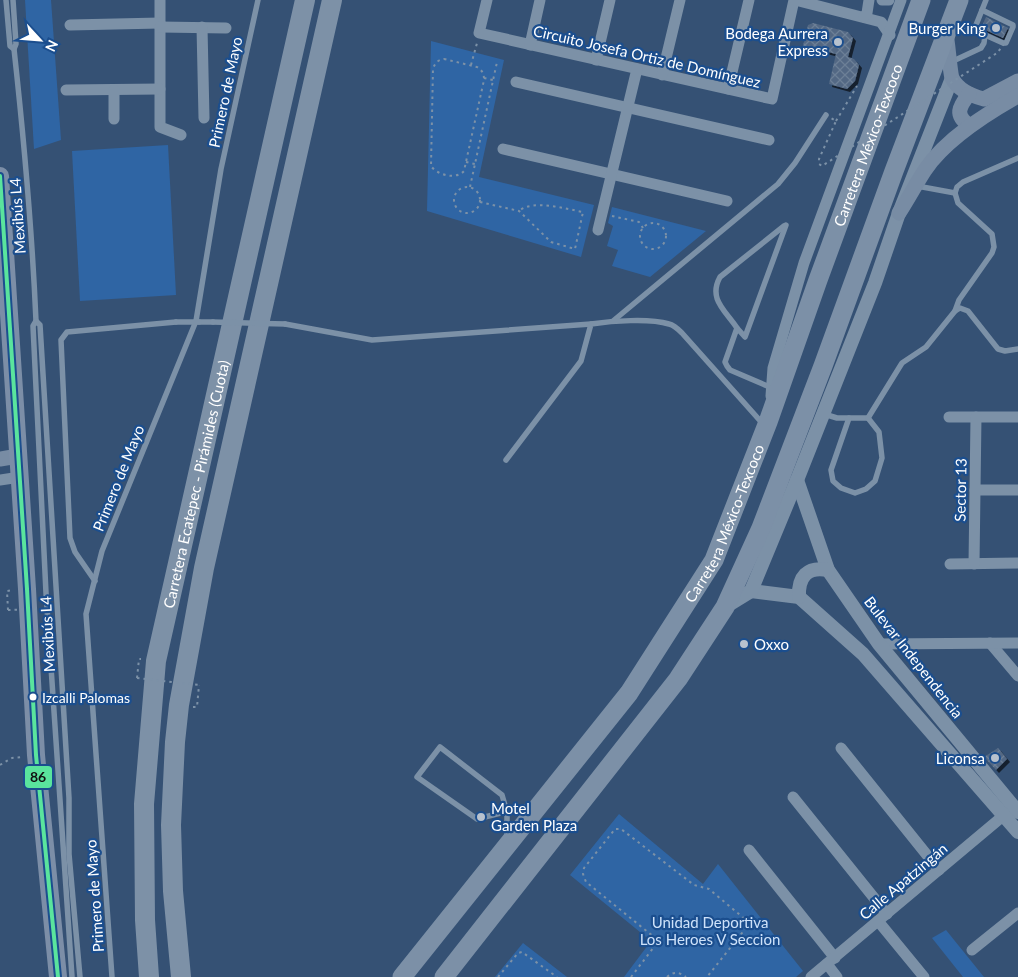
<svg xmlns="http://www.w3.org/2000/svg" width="1018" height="977" font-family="Lato,sans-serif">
<defs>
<pattern id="building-cross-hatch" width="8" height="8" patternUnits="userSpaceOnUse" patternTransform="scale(1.25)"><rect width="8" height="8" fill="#526884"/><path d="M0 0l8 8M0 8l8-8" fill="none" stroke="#6c7f96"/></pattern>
<filter id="shadow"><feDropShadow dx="3" dy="3" stdDeviation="0" flood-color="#0009"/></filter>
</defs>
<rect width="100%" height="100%" fill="#355174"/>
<g fill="#2f65a4">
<polygon points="25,0 51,0 61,140 34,149"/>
<polygon points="431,41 504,60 479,177 594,205 581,257 427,211"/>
<polygon points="168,145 176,295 80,301 72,151"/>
<polygon points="612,207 706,231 650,277 612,266 618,250 607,246 613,226 608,223"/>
<polygon points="619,814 703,884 718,864 803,971 796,977 624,977 651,941 570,875"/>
<polygon points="946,930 984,977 963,977 932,938"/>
<polygon points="523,943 567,977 495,977"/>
</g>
<g fill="url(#building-cross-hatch)" filter="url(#shadow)">
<polygon points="986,17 1008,28 1003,38 981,28"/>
<polygon points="813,23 848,32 853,38 848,57 854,59 859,65 855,81 847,89 829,84 836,54 803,46 808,25"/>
<polygon points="998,748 1007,759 996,770 984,757"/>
</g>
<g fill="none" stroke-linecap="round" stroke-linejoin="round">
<g stroke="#7c91a7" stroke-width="2" stroke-dasharray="2.5 4" stroke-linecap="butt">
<path d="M444,59l33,8c6,4 7,7 7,13l-20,91c-8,9 -27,4 -33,-5l2,-98c3,-6 5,-8 11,-9z"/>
<polyline points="471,65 477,43"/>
<polyline points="484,78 493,80"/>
<polyline points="836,121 857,86"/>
<polyline points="466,162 475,164"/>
<circle cx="467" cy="200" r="13"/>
<polyline points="470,187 497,62"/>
<path d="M480,202l39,9 32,31 24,7 8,-37c-17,-3 -50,-13 -64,-1"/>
<polyline points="612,216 639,222 643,228"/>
<circle cx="653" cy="236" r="13"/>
<polyline points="8,610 7,591 13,590"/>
<polyline points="137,678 139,659 141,659"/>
<polyline points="193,707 197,707 199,685"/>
<polyline points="0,765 12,758 24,757"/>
<polyline points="498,977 518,953 522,952 557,977"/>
<polyline points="631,977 654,947 656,941 654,937 586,882 583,874 584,868 615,829 621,829 694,885 709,889 746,920 748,924 746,928 707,977"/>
<path d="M667,977c7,-6 12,-5 19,0"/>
</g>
<g stroke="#7c91a7" stroke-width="5.5">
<polyline points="6,0 10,46 14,49"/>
<path d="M13,0l3,44 -2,5c10,91 18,181 22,272l-3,5 13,267 26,384"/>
<polyline points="950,30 974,30 986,0"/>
<polyline points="974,30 1003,43 1006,43 1013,27 1013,25 982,10"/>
<polyline points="951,62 981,48 984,43 985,35"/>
<polyline points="917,186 955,193"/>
<polyline points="955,311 960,308 968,311 998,349 1005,351 1018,349"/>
<polyline points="36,321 40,325 69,798 69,854 80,977"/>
<polyline points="613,321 778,184 795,163 826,115"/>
<polyline points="199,322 213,322"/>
<polyline points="285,324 372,340 591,324"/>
<path d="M737,328c-12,-18 -29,-29 -17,-51l64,-51"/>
<polyline points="772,388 730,370 727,366 725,362 737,328 745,337 786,225"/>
<polyline points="824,414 837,418 868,418 902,363 926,347 955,311 959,300 992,253 994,247 992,234 958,203 955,193 957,187 963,182 1018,158"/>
<polyline points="849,418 831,470 833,481 841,488 855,493 866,489 875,481 882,458 879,432 868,418"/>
<path d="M506,460l75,-99 10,-37c21,-3 58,-6 78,0 5,1 9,5 13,9l81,91"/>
<polyline points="95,581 75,552 70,538 61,340 67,332 176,322"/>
<polyline points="507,836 507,812 502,795 440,747 417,777 477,819 532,805"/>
<polyline points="112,977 86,614 102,551 196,321 221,169 258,0"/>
</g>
<g stroke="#7c91a7" stroke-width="11">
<polyline points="160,0 160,127 181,135"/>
<polyline points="487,0 479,33 772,99 794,0"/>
<polyline points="795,0 881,22 890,35"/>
<polyline points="882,0 889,0"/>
<polyline points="864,17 867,13 869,0"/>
<polyline points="70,25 160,23"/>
<polyline points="160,27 226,28"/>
<polyline points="202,27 204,118"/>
<polyline points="530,45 540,0"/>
<polyline points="596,60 610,0"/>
<polyline points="662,75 680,0"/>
<polyline points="516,82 769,140"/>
<polyline points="728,89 749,0"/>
<polyline points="66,90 160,89"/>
<polyline points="114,119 114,90"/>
<polyline points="503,149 727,201"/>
<polyline points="598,230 637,69"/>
<polyline points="771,396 773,368 804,263 901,0"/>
<polyline points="949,417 1018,417"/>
<polyline points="0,480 20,477"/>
<polyline points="975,490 1018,490"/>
<polyline points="950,564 1018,563"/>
<polyline points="974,564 976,417"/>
<polyline points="990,643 1018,676"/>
<polyline points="879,644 1018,643"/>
<polyline points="841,748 939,870"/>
<polyline points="793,797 887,914"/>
<polyline points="749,850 835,958"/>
<polyline points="878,921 924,977"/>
<polyline points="972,950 1018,913"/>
<polyline points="827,964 837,977"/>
<polyline points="811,977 1009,811"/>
</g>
<g stroke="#7c91a7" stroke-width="14">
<polyline points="797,480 828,570 879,644 1018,812"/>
<polyline points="751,591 799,597 863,654 1018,832"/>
<path d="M799,597c-1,-20 8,-31 29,-27"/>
<polyline points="725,607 751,591 797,480 875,283 899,213 952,78"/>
</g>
<g stroke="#788ca4" stroke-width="15">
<path d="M946,34c2,9 4,38 6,44 6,12 20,18 32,21l34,-18"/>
<path d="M969,94c-10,13 -15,21 1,32"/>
<path d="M899,213c9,-14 17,-29 26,-43 21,-31 61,-56 93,-74"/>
<polyline points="0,459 18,456"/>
</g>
<polyline stroke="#7c8ea7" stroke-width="18" points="0,176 27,589 36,755 58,977"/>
<g stroke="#7c90a7" stroke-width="19">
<path id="s1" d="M402,977l227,-284 85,-133 54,-138 50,-142 103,-280"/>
<polyline points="444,977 678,679 725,607 761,528 823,366 894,171 959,0"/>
</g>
<g stroke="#7d91a7" stroke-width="20">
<path id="s2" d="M149,977l-4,-57 -1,-116 12,-143 149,-661"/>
<polyline points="181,977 173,891 171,825 175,742 179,705 204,568 332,0"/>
</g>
<g stroke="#7c91a7" stroke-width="2" stroke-dasharray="2.5 4" stroke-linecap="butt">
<polyline points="826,115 836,121 819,159 819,164 822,166 997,53 1005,43"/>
<polyline points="8,610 41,609"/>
<polyline points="137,678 199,685"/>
</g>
<g stroke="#7c91a7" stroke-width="5.5">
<polyline points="176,322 199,322"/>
<polyline points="213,322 285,324"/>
</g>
<defs>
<polyline id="bus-1" points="0,176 27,589 36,755 58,977"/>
</defs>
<use href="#bus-1" stroke="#1b4e8e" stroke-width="8"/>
<use href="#bus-1" stroke="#5ae49d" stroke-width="4"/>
</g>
<g fill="#b8c2ce" stroke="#1b4e8e" stroke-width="2">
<circle cx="996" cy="28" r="5"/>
<circle cx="838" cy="42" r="5"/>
<circle cx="744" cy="644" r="5"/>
<circle cx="995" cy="758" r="5"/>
<circle cx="481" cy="817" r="5"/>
</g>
<circle fill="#fff" stroke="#1b4e8e" stroke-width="2" cx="33" cy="697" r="4.5"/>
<g text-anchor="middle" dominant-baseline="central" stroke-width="4.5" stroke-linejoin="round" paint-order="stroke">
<g font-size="14" fill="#fff" stroke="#1b4e8e" text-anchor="start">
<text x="42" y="697">Izcalli Palomas</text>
</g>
<g font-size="15" fill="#fff" stroke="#1b4e8e" text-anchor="end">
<text x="986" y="28">Burger King</text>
<text x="828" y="33">Bodega Aurrera<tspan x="828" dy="17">Express</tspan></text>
<text x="754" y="644" text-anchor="start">Oxxo</text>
<text x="985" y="758">Liconsa</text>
<text x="491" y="808" text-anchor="start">Motel<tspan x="491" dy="17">Garden Plaza</tspan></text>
</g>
<g font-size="15" fill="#fff" stroke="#1b4e8e">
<text transform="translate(647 56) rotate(13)">Circuito Josefa Ortiz de Domínguez</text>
<text transform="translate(225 92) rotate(-78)">Primero de Mayo</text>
<text stroke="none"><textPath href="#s1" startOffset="964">Carretera México-Texcoco</textPath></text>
<text transform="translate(17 216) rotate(-94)">Mexibús L4</text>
<text transform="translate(118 478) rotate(-68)">Primero de Mayo</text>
<text stroke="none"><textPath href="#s2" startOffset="498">Carretera Ecatepec - Pirámides (Cuota)</textPath></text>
<text transform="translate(960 490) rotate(-89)">Sector 13</text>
<text stroke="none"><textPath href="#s1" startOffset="559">Carretera México-Texcoco</textPath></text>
<text transform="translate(47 634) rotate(-93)">Mexibús L4</text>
<text transform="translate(914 657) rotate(52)">Bulevar Independencia</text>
<text transform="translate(903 881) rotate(-40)">Calle Apatzingán</text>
<text transform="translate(94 896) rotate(-94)">Primero de Mayo</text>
</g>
<g font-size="15" fill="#cee2fa" stroke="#1b4e8e">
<text x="710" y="922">Unidad Deportiva<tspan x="710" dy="17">Los Heroes V Seccion</tspan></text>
</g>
</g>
<rect stroke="#1b4e8e" stroke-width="2" x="24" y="765" width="29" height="24" rx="5" fill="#5ae49d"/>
<g font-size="14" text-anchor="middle" font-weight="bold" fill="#111">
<text x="38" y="782">86</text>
</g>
<g transform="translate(40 40) rotate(116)" stroke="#1b4e8e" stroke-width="4" paint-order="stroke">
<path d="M0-4L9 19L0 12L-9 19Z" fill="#ffffff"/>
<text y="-8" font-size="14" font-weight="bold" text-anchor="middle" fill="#ffffff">N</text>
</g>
</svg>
